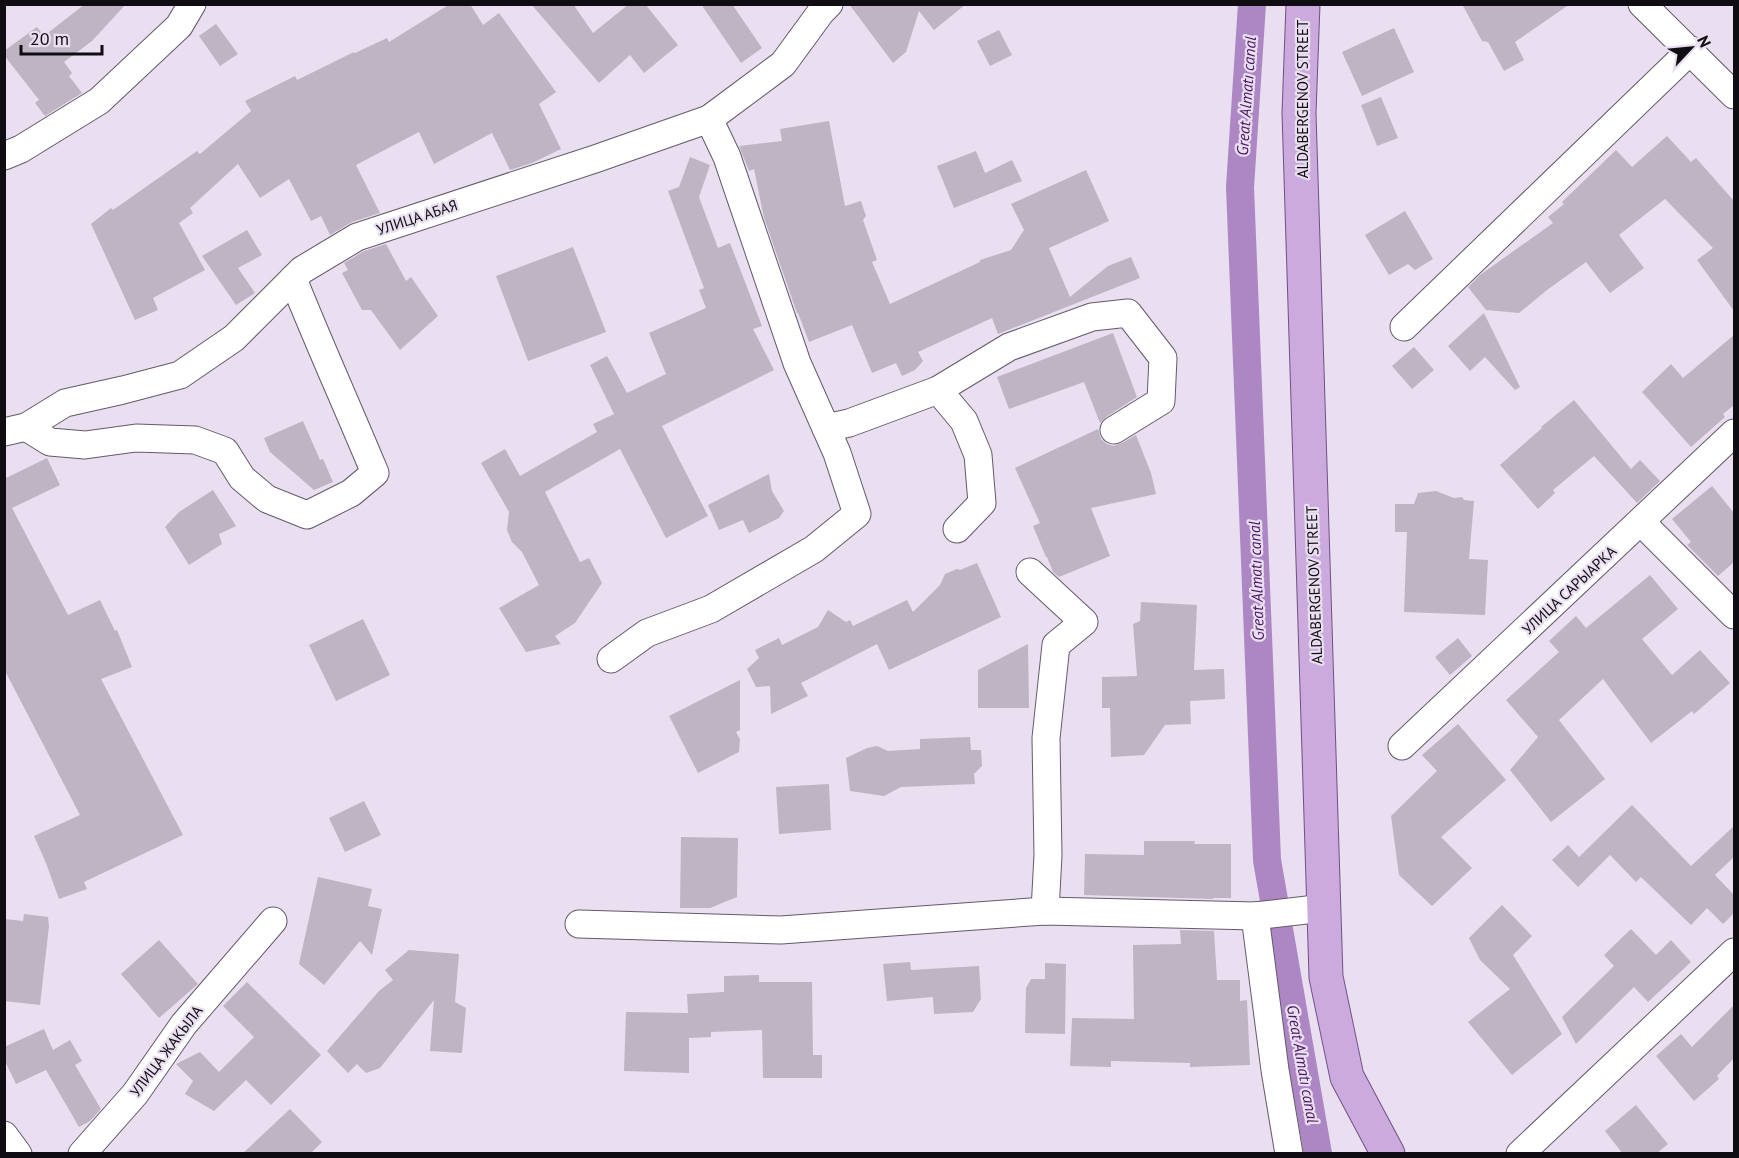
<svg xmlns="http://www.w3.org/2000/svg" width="1739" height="1158" font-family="'PT Sans',sans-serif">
<rect width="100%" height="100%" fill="#e9dff0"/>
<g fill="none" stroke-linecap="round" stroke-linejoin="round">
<polyline stroke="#ad86c4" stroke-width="28" points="1252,4 1240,187 1267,860 1318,1154"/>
</g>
<g fill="#beb4c4">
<polygon points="85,4 126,4 92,41 64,62 72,73 69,76 82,93 45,116 35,103 39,100 4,55 4,51 37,27 44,36"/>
<polygon points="450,4 470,4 483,25 499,13 556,92 539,104 561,149 532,163 510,170 492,133 434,164 419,132 356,165 380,213 352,222 330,235 321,216 311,221 289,179 260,198 238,164 190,208 193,213 179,223 205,270 153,298 158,310 135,320 91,224 111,208 113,210 197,151 200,154 251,111 245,101 295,76 297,80 354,52 355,53 387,38 389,42"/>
<polygon points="531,4 573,4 593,33 629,4 645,4 678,45 644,73 630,55 599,83"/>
<polygon points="701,4 732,4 762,48 741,63"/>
<polygon points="849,4 966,4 934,30 919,11 906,52 893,63"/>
<polygon points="1462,4 1570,4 1515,42 1524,60 1504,71 1488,42 1482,41"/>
<polygon points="216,24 238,54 220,66 199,36"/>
<polygon points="1394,28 1414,72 1362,96 1342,52"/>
<polygon points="999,30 1012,55 990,66 977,41"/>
<polygon points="1381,97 1398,138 1377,146 1361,105"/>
<polygon points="829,121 845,206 861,201 866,216 863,220 877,260 872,262 890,304 980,262 980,260 1011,250 1024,230 1011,204 1086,170 1109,221 1049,248 1070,297 1108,266 1131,257 1140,278 998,334 992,318 918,352 923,361 915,370 902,376 896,363 872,373 852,325 809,342 798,313 797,313 764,218 754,169 749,171 739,146 782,141 780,129"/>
<polygon points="1667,136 1691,162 1696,158 1734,201 1734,311 1697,260 1713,248 1665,199 1619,235 1644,268 1610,293 1586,262 1547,290 1519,313 1486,310 1468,287 1480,275 1553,223 1548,217 1564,204 1562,202 1616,150 1632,167"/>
<polygon points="976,151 985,173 1012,160 1022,181 954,208 937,166"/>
<polygon points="690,157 710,165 699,197 718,248 730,243 762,326 753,329 774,370 662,426 708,516 666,538 620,449 545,492 580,562 589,558 602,583 575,623 555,636 561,644 526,652 499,608 539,585 522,552 512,542 507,530 509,512 481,463 505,449 520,476 597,432 593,424 614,414 590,365 607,356 627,393 666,374 649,333 706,308 699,290 704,288 668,191 679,187"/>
<polygon points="1405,211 1433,259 1415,270 1408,264 1389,275 1365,235"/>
<polygon points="247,230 262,255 238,268 255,293 236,305 202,256"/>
<polygon points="386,244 406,281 411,277 438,316 400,350 371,310 362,310 342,273 348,270 344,263 364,251"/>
<polygon points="573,247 606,332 528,361 496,276"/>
<polygon points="1484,313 1520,387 1515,390 1485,357 1470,371 1448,346"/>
<polygon points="1113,333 1137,397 1106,417 1100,423 1084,382 1009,409 997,377"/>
<polygon points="1734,335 1734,405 1723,414 1725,417 1691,447 1642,392 1671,364 1683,378"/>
<polygon points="1414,347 1434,370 1412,389 1392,366"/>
<polygon points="1574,400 1631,469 1640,460 1660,481 1637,503 1594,456 1553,490 1555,493 1538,509 1500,465 1542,428 1541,427"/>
<polygon points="303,421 320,460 323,459 333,482 314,490 270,452 264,438"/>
<polygon points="1098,429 1101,439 1107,444 1114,446 1122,443 1136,435 1151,473 1156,494 1091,508 1110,556 1059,577 1053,572 1047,557 1046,557 1033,526 1040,523 1015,468"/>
<polygon points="47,458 60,485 12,508 68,615 100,600 115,631 117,630 132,667 101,679 183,835 84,882 87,889 59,899 46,863 34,836 80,815 4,669 4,479"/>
<polygon points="769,474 772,491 784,511 779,518 749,533 743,520 719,530 708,505"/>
<polygon points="1712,486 1734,513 1734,562 1718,576 1687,545 1691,542 1672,519"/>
<polygon points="213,490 236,526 219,534 222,544 189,565 165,527 179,512"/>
<polygon points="1436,491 1454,498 1462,497 1464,500 1474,501 1469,559 1488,560 1485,615 1404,612 1407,532 1395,532 1395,504 1414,504 1418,493"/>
<polygon points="977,563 1001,617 889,670 877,644 801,683 808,696 771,714 770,686 756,687 747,669 759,658 755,650 779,638 782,645 818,627 828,610 846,622 850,620 853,626 907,600 913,612 940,585 945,574 957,569 960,570"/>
<polygon points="1650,575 1678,609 1642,639 1672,675 1700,650 1730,683 1694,714 1692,711 1651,743 1603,679 1559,720 1605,779 1551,822 1510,770 1538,737 1506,700 1559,652 1549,641 1576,616 1586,628"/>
<polygon points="1141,602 1197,605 1194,670 1224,669 1225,699 1190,701 1191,724 1165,725 1144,755 1111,757 1110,708 1102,708 1102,677 1137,676 1133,624 1140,621"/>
<polygon points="363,619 390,675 336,701 309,645"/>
<polygon points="1458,638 1472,656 1450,675 1435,657"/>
<polygon points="1028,644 1029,708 978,708 978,670"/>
<polygon points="740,680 740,730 736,732 740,739 739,752 698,773 669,716"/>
<polygon points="1458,724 1506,780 1441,837 1472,868 1432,906 1399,875 1391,816 1437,771 1422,755"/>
<polygon points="970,737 971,750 981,750 982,766 974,774 975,784 901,787 884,796 850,791 846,758 867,748 877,746 888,751 920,749 920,739"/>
<polygon points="829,784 831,830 779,834 776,787"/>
<polygon points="364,801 381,835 345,852 329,818"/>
<polygon points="1632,805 1691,866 1734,826 1734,857 1715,875 1734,895 1734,913 1723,924 1707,908 1691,925 1641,877 1636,882 1610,855 1578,887 1552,860 1568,845 1579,857"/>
<polygon points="681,837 738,838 737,897 710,908 680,908"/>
<polygon points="1144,841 1195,841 1194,844 1231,844 1231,898 1213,898 1213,899 1084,895 1085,854 1144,855"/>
<polygon points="318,877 372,889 368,906 382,909 372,955 360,941 324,985 299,964"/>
<polygon points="1502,905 1532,936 1513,955 1562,1034 1512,1075 1468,1022 1510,989 1480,960 1469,938"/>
<polygon points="24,914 48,917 49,926 40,1005 4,1001 4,919 23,921"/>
<polygon points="1631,929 1656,955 1671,940 1691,962 1648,1002 1634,987 1576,1044 1562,1017 1614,966 1604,955"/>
<polygon points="1180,930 1214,931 1217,980 1240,980 1240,1001 1247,1000 1250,1065 1190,1067 1190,1063 1111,1061 1111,1067 1070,1066 1072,1018 1134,1019 1133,945 1181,944"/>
<polygon points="159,940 198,984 159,1018 121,974"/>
<polygon points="409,950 459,954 455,1002 466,1008 462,1053 430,1051 434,1000 380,1068 366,1073 357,1064 348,1073 327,1051 379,991 393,980 385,970"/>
<polygon points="910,962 911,970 979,966 981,999 973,1012 934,1014 933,997 887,1001 883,964"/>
<polygon points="1045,963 1066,964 1065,1034 1025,1033 1026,988 1031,979 1045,979"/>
<polygon points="759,975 759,982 812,982 813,1055 822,1055 822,1078 763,1078 762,1030 711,1032 711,1037 689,1038 689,1073 624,1071 626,1012 688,1013 687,994 724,992 724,976"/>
<polygon points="247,982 321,1055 271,1105 246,1080 214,1111 185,1094 193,1081 176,1064 200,1052 219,1072 254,1037 223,1006"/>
<polygon points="1734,1005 1734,1058 1717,1076 1719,1079 1694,1101 1656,1056 1681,1034 1692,1047"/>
<polygon points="44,1029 53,1050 70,1040 82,1061 75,1065 101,1109 90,1121 79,1127 46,1070 16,1084 4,1059 4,1047"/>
<polygon points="1636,1105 1668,1144 1656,1154 1623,1154 1605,1131"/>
<polygon points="290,1109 322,1142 310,1154 242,1154"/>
</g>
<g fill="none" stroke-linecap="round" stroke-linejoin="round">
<defs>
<g id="minor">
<polyline points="1642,4 1734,95"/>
<polyline points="4,156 21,149 99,101 179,26 192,4"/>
<polyline points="1404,327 1691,50"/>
<polyline points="938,390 964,421 978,455 982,503 957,529"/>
<path d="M26,427l24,15 35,3 51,-7 59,2 30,11 17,27 25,21 40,16 44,-22 24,-20c-27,-65 -56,-129 -82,-194"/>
<polyline points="826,428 849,423 938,390 1009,347 1092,317 1128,313 1163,358 1161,401 1114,430"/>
<polyline points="4,432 26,427 65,403 123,390 180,375 234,338 302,270 357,237 595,159 709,119 783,64 821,12 829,4"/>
<polyline points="1641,522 1734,615"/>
<polyline points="1030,572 1084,622 1056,645 1046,738 1048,855 1045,911"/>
<polyline points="611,659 647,633 711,609 814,549 857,514 837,453 797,363 727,157 709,119"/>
<polyline points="1402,746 1734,433"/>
<polyline points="1255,916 1275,1070 1289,1154"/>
<polyline points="579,924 781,930 1045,911 1255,916 1324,908"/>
<polyline points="4,1135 18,1154"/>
<polyline points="82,1154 135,1094 184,1024 273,921"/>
<polyline points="1520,1154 1734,952"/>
</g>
<polyline id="major" points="1303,4 1299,113 1326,977 1347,1077 1388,1154"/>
</defs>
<use href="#minor" stroke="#645a69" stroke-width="29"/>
<use href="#major" stroke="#734f87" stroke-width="35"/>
<use href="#minor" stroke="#fff" stroke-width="27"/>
<use href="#major" stroke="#cbaadd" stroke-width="33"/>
</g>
<g text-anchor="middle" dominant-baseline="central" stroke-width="4.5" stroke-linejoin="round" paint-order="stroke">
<g font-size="15" fill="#100d12" stroke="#e9dff0">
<text transform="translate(1302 99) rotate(-90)">ALDABERGENOV STREET</text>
<text transform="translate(417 217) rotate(-18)">УЛИЦА АБАЯ</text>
<text transform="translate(1314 585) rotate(-92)">ALDABERGENOV STREET</text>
<text transform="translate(1569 590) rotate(-43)">УЛИЦА САРЫАРКА</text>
<text transform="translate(166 1051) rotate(-53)">УЛИЦА ЖАКЫЛА</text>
</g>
<g font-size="16" font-style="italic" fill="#481560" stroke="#e9dff0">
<text transform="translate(1246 96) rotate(-86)">Great Almatı canal</text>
<text transform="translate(1256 581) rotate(-92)">Great Almatı canal</text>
<text transform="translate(1303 1064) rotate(80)">Great Almatı canal</text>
</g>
</g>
<rect width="1739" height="1158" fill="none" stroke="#100d12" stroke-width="12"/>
<g transform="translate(1691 48) rotate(64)" stroke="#e9dff0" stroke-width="4.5" paint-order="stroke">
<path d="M0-4.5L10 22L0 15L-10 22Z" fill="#100d12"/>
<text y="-9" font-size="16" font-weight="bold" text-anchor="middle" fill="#100d12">N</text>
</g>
<path d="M21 45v9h81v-9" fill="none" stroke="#100d12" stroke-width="3"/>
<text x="30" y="45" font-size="18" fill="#100d12" stroke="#e9dff0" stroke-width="4.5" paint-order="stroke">20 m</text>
</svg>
